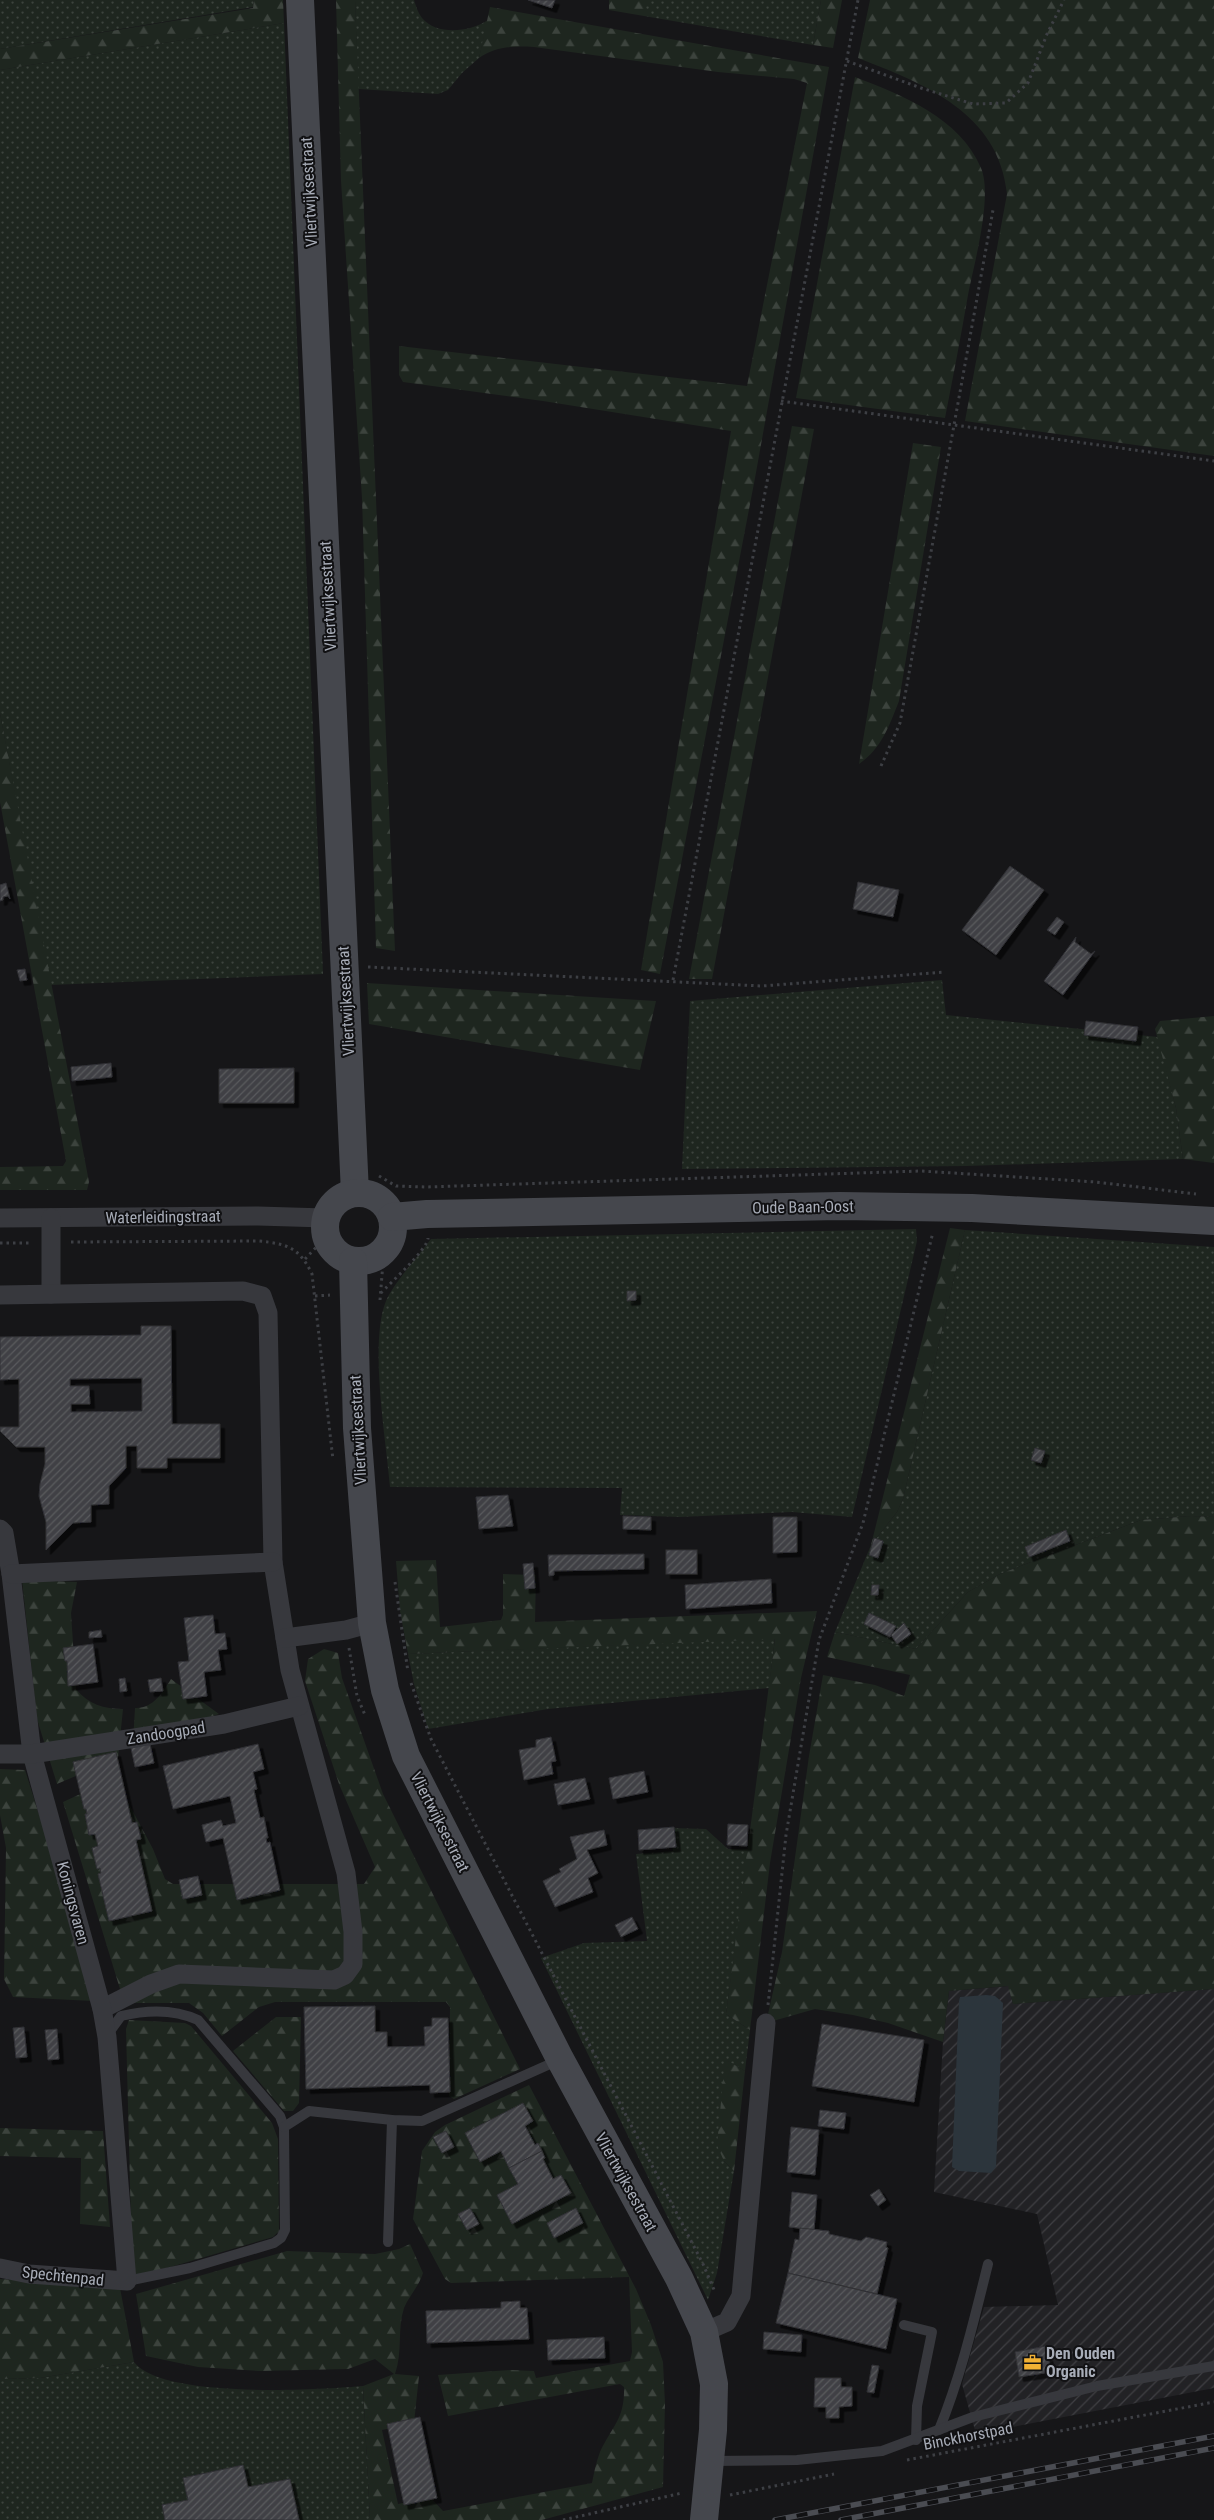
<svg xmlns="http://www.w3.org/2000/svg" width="1214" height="2520" font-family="'Roboto Condensed',sans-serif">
<defs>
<pattern id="industrial-furrows" width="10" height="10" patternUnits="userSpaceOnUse" patternTransform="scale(1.25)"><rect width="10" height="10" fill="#222225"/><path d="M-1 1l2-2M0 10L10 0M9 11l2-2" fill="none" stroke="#3f3f43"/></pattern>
<pattern id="grass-dots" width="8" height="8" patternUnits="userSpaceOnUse" patternTransform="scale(1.25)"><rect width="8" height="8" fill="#1e261f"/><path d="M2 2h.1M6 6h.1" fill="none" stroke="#3c433d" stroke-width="1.8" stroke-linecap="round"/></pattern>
<pattern id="forest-firs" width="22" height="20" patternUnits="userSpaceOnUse" patternTransform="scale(1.25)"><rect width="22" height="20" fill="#1e261f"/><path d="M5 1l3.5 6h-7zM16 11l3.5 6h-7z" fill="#3c433d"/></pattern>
<pattern id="building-hatch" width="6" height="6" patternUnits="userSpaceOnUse" patternTransform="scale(1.25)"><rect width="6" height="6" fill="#404145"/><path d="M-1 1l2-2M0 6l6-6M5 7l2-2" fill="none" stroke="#595a5e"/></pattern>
<filter id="shadow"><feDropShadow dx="4.5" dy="4.5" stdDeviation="0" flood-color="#0009"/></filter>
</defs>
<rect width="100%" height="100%" fill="#161618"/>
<polygon fill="url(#industrial-furrows)" points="1009,1986 1013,2004 1214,1989 1214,2388 976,2434 962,2384 984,2307 1058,2305 1037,2214 934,2192 943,2042 949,1991"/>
<g fill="url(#grass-dots)">
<polygon points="0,0 254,0 253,7 0,49"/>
<path d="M355,0h59c2,6 4,13 8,18 15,18 48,14 66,2l-9,38 -17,15 -14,17 -10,4 -80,-5z"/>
<polygon points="644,0 821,0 813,45 644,16"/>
<polygon points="284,23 323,974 50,985 0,713 0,70"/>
<polygon points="942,980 946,1015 1158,1037 1176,1108 1183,1159 966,1166 682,1169 690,1001"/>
<path d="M916,1229l1,12 -65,276 -60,-5 -112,5 -60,-2 2,-27 -232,-1c-4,-48 -21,-144 -4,-186 7,-17 33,-46 45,-62z"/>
<polygon points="965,1230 1214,1247 1214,1517 1191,1516 1141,1520 1000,1574 968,1592 916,1649 835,1632 871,1545 897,1512 903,1499"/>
<polygon points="775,1638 769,1688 548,1709 428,1729 414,1684 408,1654"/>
<polygon points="671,1828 706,1829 728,1849 749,1849 726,2014 750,2030 745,2071 726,2060 724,2161 734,2171 717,2273 708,2300 541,1958 584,1943 647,1941 636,1854 673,1851"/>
<path d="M134,2362c28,37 184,28 229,24l7,134h-370v-141l40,-1z"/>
</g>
<g fill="url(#forest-firs)">
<polygon points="254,0 283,0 284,23 0,70 0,49 253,8"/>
<polygon points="336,0 355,0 395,951 376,948 362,498 341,181"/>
<polygon points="609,0 644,0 644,16 609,10"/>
<polygon points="821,0 842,0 833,48 813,45"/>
<path d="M870,0h344v456l-249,-35 42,-227c-8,-81 -82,-110 -149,-136z"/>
<path d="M490,7l339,60 -74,411 -95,496 -19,-4 90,-539 -188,-30 -140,-19 -4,-7v-29l348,40 60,-303 -13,-4 -76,-7 -184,-25c-21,-1 -38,-1 -55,11z"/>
<path d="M855,77c47,18 105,41 126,91 12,28 -7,96 -13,127 -7,41 -15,82 -23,123l-149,-20z"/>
<polygon points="792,426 814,429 712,979 689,979"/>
<path d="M913,443l28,4 -42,254c-10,25 -17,47 -40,63z"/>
<polygon points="0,713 89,1182 87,1190 0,1190 0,1167 63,1166 66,1161 0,802"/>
<polygon points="367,983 656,1001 640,1070 369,1024"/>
<polygon points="1214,1016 1214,1163 1183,1159 1176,1108 1155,1029 1160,1021"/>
<polygon points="950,1228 965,1230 903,1499 897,1512 871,1545"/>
<polygon points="1191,1516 1214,1517 1214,1989 1013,2004 1008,1986 949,1991 943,2042 888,2023 853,2015 815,2009 766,2023 782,1952 809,1756 823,1675 875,1685 904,1696 910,1675 827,1657 835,1632 916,1649 968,1592 1000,1574 1141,1520"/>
<polygon points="436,1560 440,1627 501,1620 503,1615 503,1574 536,1575 535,1622 817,1611 801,1678 770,1863 750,2030 726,2014 775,1639 408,1654 400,1611 396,1561"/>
<path d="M22,1580l55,2 -6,31 5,76c12,15 28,20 47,20l-5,49 -61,26 -20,-65z"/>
<polygon points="324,1649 338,1653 342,1678 383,1794 520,2069 454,2099 449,2096 450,2007 446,2002 275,2002 259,2007 222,2036 203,2013 189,2003 130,2003 123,1997 120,1989 63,1802 115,1778 153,1849 165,1879 173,1884 364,1884 375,1867 339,1784 305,1681 308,1659"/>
<path d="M171,1679l48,35 -86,28 2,-34c18,1 28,-16 36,-29z"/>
<polygon points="0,1769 25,1770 72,1919 93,2001 13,1997 4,1979 6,1848 0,1815"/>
<polygon points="276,2017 301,2017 299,2103 293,2111 284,2111 233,2051"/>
<polygon points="129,2020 185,2023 191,2026 272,2123 278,2139 279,2231 273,2237 143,2275 135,2275 132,2261 126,2029"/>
<polygon points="725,2059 745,2071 734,2171 724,2161 717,2145"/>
<path d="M529,2085l107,204 15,36 12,37 2,42 -2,83 -121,33h-172l-7,-134 31,-12 -19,-15 -27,10 -89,2 -61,-4 -52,-11 -10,-62 151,-43 88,3 24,-5 11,-5 13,29c-4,13 -14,23 -19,35 -7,21 -1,43 -9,66l24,2 -5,47 -32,7 16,74 32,-7 13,14 149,-28c2,-10 4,-21 8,-31 12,-26 25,-33 24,-65l-4,-3 -172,32 -10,-41 72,-5 24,1 2,7 94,-17 2,-9 -3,-75 -178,6 -6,-4 -32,-60 9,-68 13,-19 10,-7z"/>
<polygon points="0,2128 103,2131 110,2227 80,2224 81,2158 0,2156"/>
<polygon points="0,2279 116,2286 120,2288 134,2362 40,2378 0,2379"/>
</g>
<polygon fill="#2c353c" points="986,1995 995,1996 1003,2003 996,2167 991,2173 959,2171 952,2167 959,2001 960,1997"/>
<g fill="url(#building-hatch)" stroke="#303034" fill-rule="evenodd" filter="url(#shadow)">
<polygon points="528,0 555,0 552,8"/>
<polygon points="1010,866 1044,890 996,955 962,930"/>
<polygon points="858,882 899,890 893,917 853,909"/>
<polygon points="6,883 10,899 8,896 3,897 3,900 0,901 0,885"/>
<polygon points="1057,917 1064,922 1055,935 1047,930"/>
<polygon points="1076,937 1075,942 1091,954 1095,951 1063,995 1044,981"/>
<polygon points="25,969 27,980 20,981 17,970"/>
<polygon points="1086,1021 1138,1027 1136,1041 1084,1035"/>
<polygon points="111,1063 112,1077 72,1081 71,1067"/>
<polygon points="294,1068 294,1103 219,1103 219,1069"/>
<polygon points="627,1291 636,1291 636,1300 627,1301"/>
<path d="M141,1326h30l1,98h48v34h-53v10h-30v-22h-11v22l-17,18v18l-18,1v17l-18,1 -27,27v-28l-7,-26 1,-12 5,-20v-17h-29l-16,-16v-4h19v-48l-19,1v-43l141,-2zM142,1378v33l-71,1v-8h19l-1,-18h-19v-7z"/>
<polygon points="1035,1448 1045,1451 1041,1463 1031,1460"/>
<polygon points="508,1495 513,1526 479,1529 476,1497"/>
<polygon points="623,1516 651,1517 651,1530 623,1529"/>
<polygon points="773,1517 797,1517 797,1552 773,1553"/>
<polygon points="1066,1530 1070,1541 1029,1557 1025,1547"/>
<polygon points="874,1538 883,1541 878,1558 869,1555"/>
<rect x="666" y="1550" width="31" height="24"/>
<polygon points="644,1554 644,1569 554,1571 554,1575 549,1576 548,1555"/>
<polygon points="533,1563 535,1588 525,1589 523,1564"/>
<polygon points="771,1579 772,1603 686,1609 685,1585"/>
<polygon points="872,1585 879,1585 878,1595 871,1595"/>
<polygon points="869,1613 896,1626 890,1637 864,1624"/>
<polygon points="213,1615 215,1634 225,1633 227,1649 218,1650 221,1670 204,1672 207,1696 183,1699 178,1662 189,1661 184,1618"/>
<polygon points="904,1623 911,1634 897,1644 891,1635"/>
<polygon points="101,1630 102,1637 89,1638 89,1632"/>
<polygon points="93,1644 98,1682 68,1686 67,1661 65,1661 63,1648"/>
<polygon points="125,1678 127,1691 120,1692 119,1679"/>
<polygon points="161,1678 163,1691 150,1692 148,1680"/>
<polygon points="551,1737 556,1761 551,1762 553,1774 524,1780 519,1750 536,1747 536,1740"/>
<polygon points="150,1744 154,1763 135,1767 131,1748"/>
<polygon points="258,1744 264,1769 253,1772 257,1789 254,1790 260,1818 264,1817 268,1838 266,1838 267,1843 270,1842 280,1890 237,1900 223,1838 206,1842 202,1825 221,1820 223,1826 236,1823 230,1796 173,1809 163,1766"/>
<polygon points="116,1752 132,1823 137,1822 141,1839 136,1840 152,1911 109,1921 98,1874 101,1873 100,1868 97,1869 92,1848 98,1846 95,1834 89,1835 85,1814 87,1814 86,1809 84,1809 73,1762"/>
<polygon points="644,1771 648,1792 613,1799 609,1778"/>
<polygon points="585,1778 590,1799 558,1805 554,1784"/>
<polygon points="728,1824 748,1825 747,1846 727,1845"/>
<polygon points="674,1827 676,1847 639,1850 638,1830"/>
<polygon points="604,1830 607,1845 587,1850 598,1873 588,1878 593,1892 555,1907 543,1881 561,1872 559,1869 577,1859 570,1837"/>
<polygon points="198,1876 202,1895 183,1899 179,1880"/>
<polygon points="632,1917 638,1929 621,1937 615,1925"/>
<polygon points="375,2006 375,2032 387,2032 387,2047 425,2046 424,2027 432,2026 432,2018 448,2018 450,2092 430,2093 430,2085 306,2089 304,2007"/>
<polygon points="822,2024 924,2040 914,2102 812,2086"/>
<polygon points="24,2027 27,2057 16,2058 13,2028"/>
<polygon points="57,2029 59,2059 48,2060 45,2030"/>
<polygon points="523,2103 533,2121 525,2126 535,2145 538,2143 542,2151 509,2168 501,2151 480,2162 465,2133"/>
<polygon points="820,2110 846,2113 844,2129 818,2126"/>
<polygon points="791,2127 819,2130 815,2175 787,2172"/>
<polygon points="446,2131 454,2147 442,2153 433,2137"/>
<polygon points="542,2151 545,2158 543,2159 553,2179 561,2175 571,2193 512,2224 497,2195 518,2184 509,2168"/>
<polygon points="879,2189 886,2200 878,2206 870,2195"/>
<polygon points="792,2192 817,2195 814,2230 789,2227"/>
<polygon points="470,2208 479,2224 467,2230 458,2214"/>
<polygon points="576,2208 583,2223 554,2238 547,2223"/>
<polygon points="800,2228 829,2231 829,2234 861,2241 866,2237 887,2242 886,2247 888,2248 877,2294 788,2273 795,2239 799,2240"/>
<polygon points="788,2273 897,2299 886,2349 776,2323"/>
<polygon points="520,2301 520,2308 527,2308 529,2339 427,2343 426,2311 501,2308 501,2302"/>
<polygon points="764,2332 802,2335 801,2352 763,2349"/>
<polygon points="604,2337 605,2358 548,2360 547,2340"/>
<polygon points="1046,2346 1051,2372 1019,2377 1015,2352"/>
<polygon points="872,2365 879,2366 874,2393 867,2392"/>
<polygon points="815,2378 841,2378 841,2387 852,2387 852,2406 839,2407 839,2418 826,2418 826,2407 814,2407"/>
<polygon points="420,2417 437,2498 404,2505 387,2424"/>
<polygon points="243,2465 248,2487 290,2479 299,2520 165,2520 162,2505 188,2500 183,2478"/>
</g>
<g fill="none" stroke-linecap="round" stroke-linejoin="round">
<g stroke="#3d3f44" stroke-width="3" stroke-dasharray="2.5 4" stroke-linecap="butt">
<polyline points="847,61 921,88 973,104 1006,103 1028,83 1047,34 1064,0"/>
<polyline points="781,401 1214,461"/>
<polyline points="881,766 900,723 993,210"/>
<polyline points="368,967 762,986 944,972"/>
<polyline points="673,980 858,0"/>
<polyline points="379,1176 396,1186 426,1187 921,1171 1096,1182 1196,1194"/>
<path d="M71,1242l188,-1c28,3 40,6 53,33l21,186"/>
<polyline points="0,1243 32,1243"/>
<polyline points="305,1259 325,1238"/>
<path d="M381,1293c9,-10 47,-44 47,-55"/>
<polyline points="315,1296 330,1295"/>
<polyline points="380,1300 384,1250"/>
<polyline points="395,1582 408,1672"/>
<polyline points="349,1648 357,1696 365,1715"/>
<polyline points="411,1683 431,1739 703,2264 715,2292"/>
<polyline points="768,2005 786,1835 819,1640 863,1523 933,1232"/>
<polyline points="907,2460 1214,2402"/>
<polyline points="730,2495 834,2474"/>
<polyline points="563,2520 682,2493"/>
</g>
<g stroke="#37383d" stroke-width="10">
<path d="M108,2034l13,-18c25,-6 53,-7 77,4l82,96 4,11 1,103 -4,8 -7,5 -84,25 -63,13"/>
<polyline points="284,2127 309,2111 392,2120 422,2121 559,2060"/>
<polyline points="388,2242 392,2120"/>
<polyline points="904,2325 932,2332 917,2406 916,2440"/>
<path d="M939,2430c22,-54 35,-110 49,-166"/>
<polyline points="710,2461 797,2460 882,2451 973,2417 1097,2386 1214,2366"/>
</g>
<g stroke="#37383d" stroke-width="19">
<polyline points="0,1218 258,1216 325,1218"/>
<polyline points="51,1218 51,1294"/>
<polyline points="0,1295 243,1291 262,1296 268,1313 273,1562 290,1670 346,1873 353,1932 353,1964 345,1975 334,1980 179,1974 151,1984 102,2009"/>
<polyline points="0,1529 4,1533 11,1574 32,1754 102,2009 107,2037 127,2281 29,2274 0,2268"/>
<polyline points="11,1574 273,1562"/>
<polyline points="285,1638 346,1630 372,1623"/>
<polyline points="0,1754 32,1754 224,1724 299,1706"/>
<polyline points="704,2332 727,2322 741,2296 766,2023"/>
</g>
<g stroke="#45474d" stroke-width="28">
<polyline points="300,0 355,1193"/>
<circle cx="359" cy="1227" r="34"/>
<polyline points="392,1217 427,1214 840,1206 972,1208 1214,1221"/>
<polyline points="353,1261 357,1428 372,1623 385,1690 406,1756 560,2059 679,2278 704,2332 714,2384 713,2430 704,2520"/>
</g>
<defs>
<g id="rail">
<polyline points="775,2520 1214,2436"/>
<polyline points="841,2520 1214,2448"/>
</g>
</defs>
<use href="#rail" stroke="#4a4c52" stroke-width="5.5"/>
<use href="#rail" stroke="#111113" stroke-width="4" stroke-dasharray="11" stroke-linecap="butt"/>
</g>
<defs>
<symbol id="office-bare" viewBox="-9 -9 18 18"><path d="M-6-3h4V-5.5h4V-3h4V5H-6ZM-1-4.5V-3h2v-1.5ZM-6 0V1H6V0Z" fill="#f2b134" stroke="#111113" stroke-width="2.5" paint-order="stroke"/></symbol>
</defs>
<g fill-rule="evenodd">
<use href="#office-bare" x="1020" y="2350" width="25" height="25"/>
</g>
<g text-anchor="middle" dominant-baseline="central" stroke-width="4" stroke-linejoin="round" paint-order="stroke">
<g font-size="16" fill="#a8adb8" stroke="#111113">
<text transform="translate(309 192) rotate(-93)">Vliertwijksestraat</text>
<text transform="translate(328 596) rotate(-93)">Vliertwijksestraat</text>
<text transform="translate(346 1001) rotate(-93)">Vliertwijksestraat</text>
<text transform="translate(803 1207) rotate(-1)">Oude Baan-Oost</text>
<text transform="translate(163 1217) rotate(-1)">Waterleidingstraat</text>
<text transform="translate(358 1430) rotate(-93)">Vliertwijksestraat</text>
<text transform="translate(166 1733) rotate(-9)">Zandoogpad</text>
<text transform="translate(440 1822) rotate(63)">Vliertwijksestraat</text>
<text transform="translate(73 1903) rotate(75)">Koningsvaren</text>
<text transform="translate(626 2182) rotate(61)">Vliertwijksestraat</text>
<text transform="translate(63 2276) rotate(6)">Spechtenpad</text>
<text transform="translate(968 2436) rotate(-11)">Binckhorstpad</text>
</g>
<g font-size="16" font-weight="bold" fill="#a8adb8" stroke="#111113" text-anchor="start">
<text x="1046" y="2353">Den Ouden<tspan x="1046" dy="18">Organic</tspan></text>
</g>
</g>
</svg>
